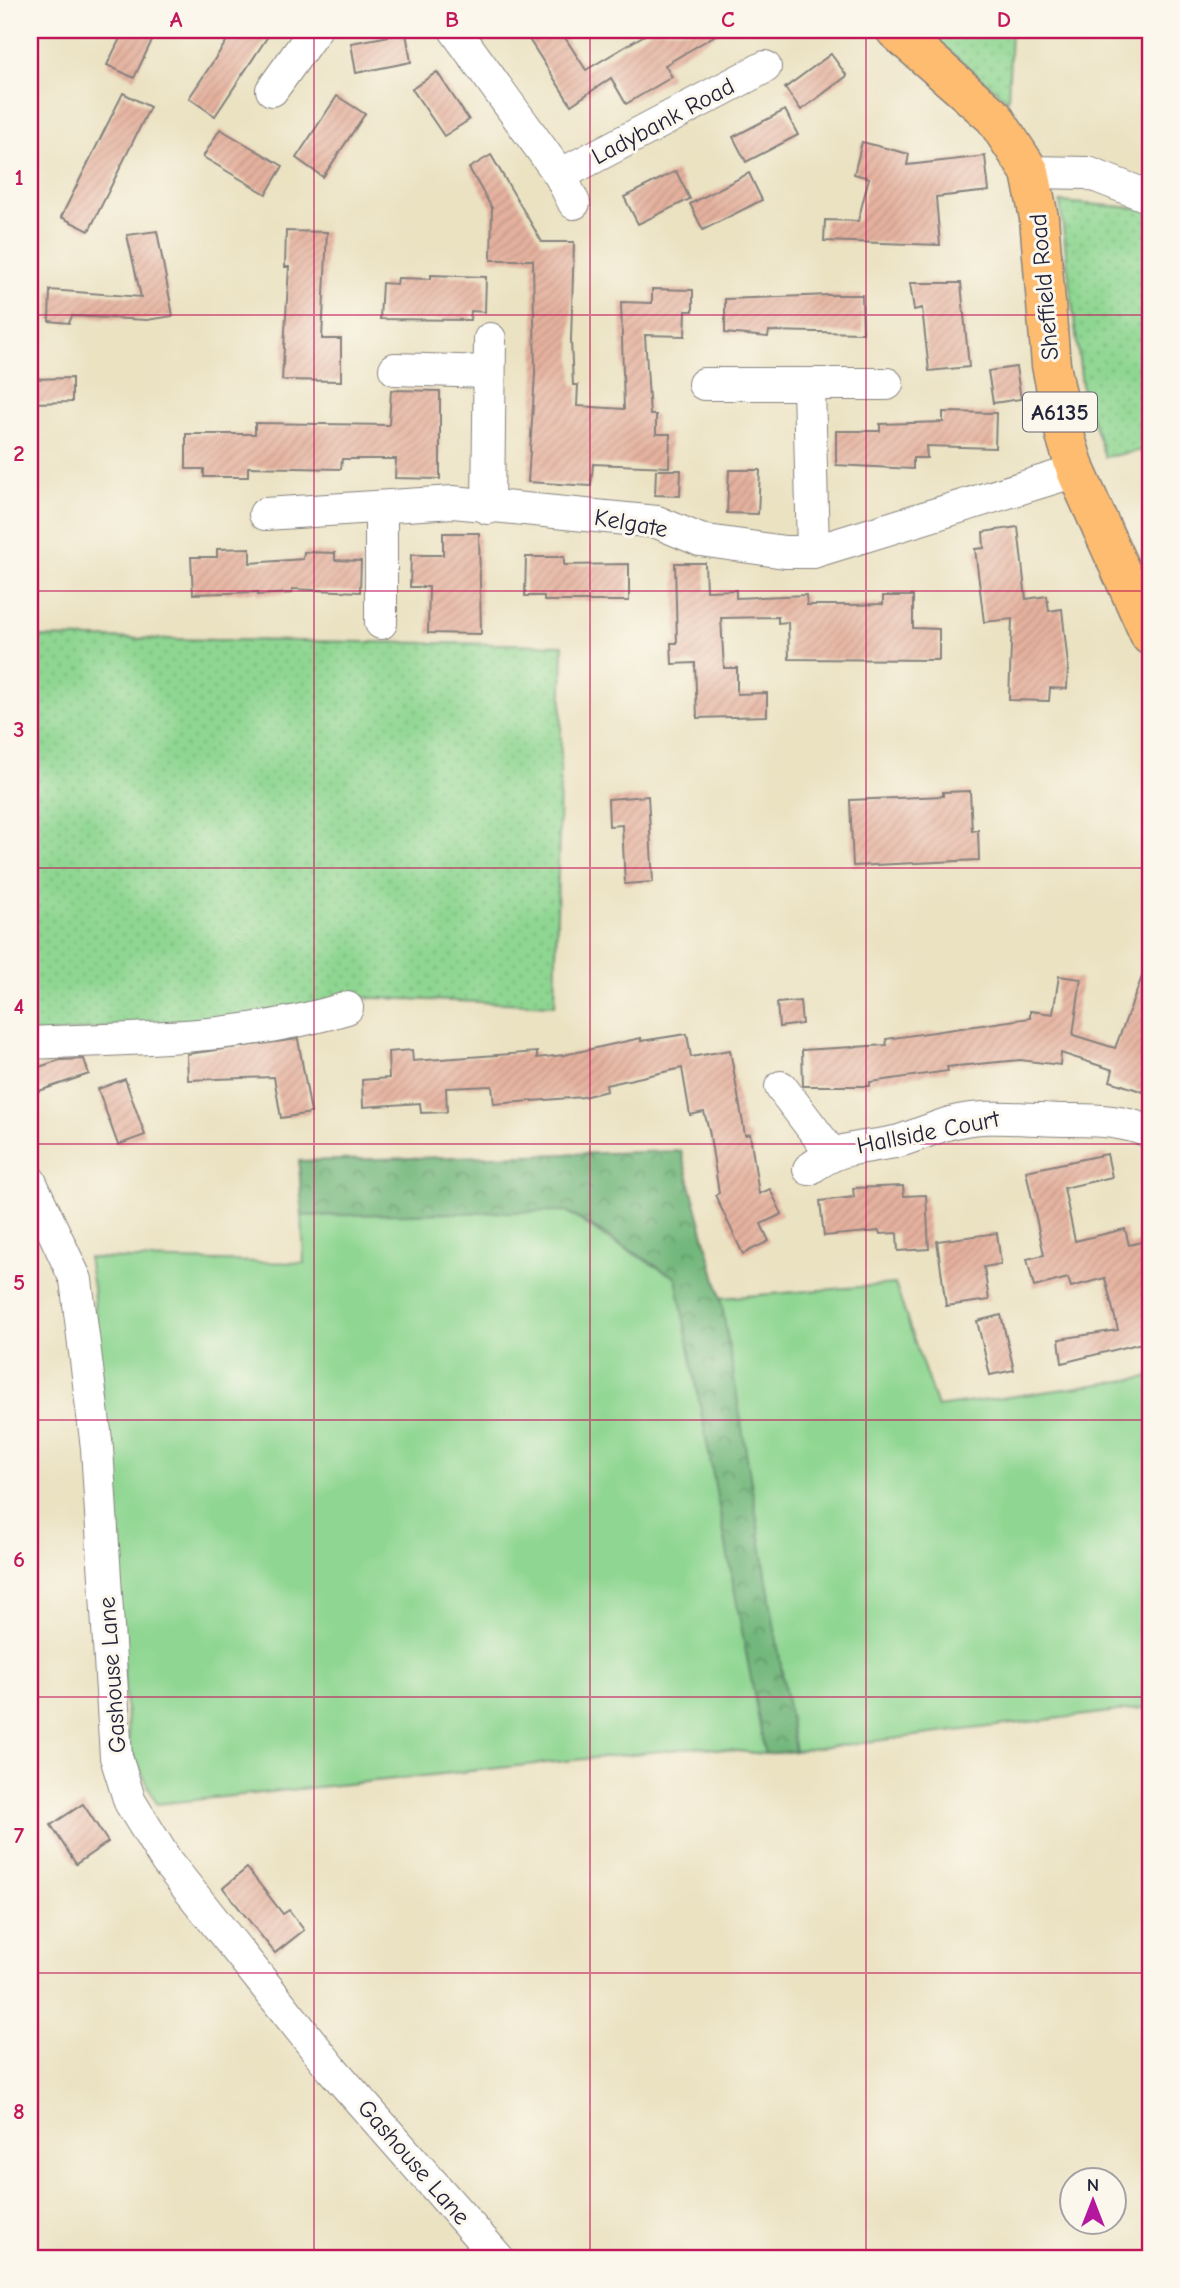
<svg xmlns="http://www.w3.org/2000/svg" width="1180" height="2288" font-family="'Comic Neue',sans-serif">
<defs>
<pattern id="grass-dots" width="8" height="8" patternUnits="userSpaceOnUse" patternTransform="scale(1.75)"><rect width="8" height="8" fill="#8ed691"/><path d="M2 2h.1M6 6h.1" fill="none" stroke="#7ab77e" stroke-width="1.8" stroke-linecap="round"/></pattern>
<pattern id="forest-crowns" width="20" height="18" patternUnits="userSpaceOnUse" patternTransform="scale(1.75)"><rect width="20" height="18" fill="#72b77b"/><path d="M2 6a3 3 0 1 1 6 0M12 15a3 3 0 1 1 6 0" fill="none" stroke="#5d9466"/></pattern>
<pattern id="building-hatch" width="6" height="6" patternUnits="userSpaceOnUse" patternTransform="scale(1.75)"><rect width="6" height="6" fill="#e5b19e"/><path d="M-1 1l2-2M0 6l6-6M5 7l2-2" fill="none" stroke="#c49889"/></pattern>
</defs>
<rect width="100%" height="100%" fill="#fbf7ec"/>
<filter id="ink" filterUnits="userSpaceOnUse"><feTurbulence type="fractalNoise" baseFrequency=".0143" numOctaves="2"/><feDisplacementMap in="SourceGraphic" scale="14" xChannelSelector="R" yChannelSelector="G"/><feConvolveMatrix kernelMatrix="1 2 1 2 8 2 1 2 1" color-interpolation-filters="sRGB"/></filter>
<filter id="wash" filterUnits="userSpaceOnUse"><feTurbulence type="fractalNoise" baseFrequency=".00686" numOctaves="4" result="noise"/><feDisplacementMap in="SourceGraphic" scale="28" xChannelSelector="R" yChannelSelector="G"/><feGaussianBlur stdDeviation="1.57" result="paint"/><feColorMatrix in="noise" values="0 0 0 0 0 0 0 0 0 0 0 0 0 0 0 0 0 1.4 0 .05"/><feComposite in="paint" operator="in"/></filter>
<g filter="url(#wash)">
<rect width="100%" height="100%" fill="#ebe2c2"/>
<g fill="url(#grass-dots)" stroke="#587c66" stroke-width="2">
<polygon points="925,30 1011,30 1008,101"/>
<polygon points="1060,202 1150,209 1150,449 1105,457 1083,393"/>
<polygon points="30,637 563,645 555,1005 351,997 296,1011 30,1035"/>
</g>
<polygon fill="url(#forest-crowns)" stroke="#4a6c5b" stroke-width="2" points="681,1151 721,1298 795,1751 765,1754 676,1278 566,1211 302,1216 299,1161"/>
<g fill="#8ed691" stroke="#587c66" stroke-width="2">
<polygon points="566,1211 606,1238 676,1278 765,1754 699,1747 157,1804 129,1746 93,1287 88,1258 304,1263 302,1216"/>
<polygon points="895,1284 937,1407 1150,1377 1150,1707 795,1751 721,1298"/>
</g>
<g id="blocks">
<g fill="url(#building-hatch)">
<polygon points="124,30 157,30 134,78 107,65"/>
<polygon points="234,30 272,30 215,116 189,98"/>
<polygon points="523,30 560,30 586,70 653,30 724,30 665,65 672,77 626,104 611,78 571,105"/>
<polygon points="406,33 411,62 356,73 351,43"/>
<polygon points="831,54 847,76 801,110 785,88"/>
<polygon points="437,72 469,120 444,136 412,89"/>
<polygon points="123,93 150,107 89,231 61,217"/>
<polygon points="337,96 365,114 323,177 296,158"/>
<polygon points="785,110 798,135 746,162 733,137"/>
<polygon points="220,129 283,166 266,194 203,157"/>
<polygon points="862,142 909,154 907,165 985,156 989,191 936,197 940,245 824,241 825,220 858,221 869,178 854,174"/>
<polygon points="491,155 542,242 574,242 571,340 573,385 578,385 577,406 624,409 621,302 652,303 652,289 693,290 693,311 686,311 685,336 645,335 650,415 656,415 656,434 670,434 669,467 593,464 591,486 528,482 535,374 533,260 491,260 492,208 469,168"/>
<polygon points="676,171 690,199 638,224 624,197"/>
<polygon points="749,173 762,200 703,230 690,204"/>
<polygon points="157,231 173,316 147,320 72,316 69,323 49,321 50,290 141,297 127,235"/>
<polygon points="286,231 327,232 322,339 341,339 341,381 282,380 289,267 285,267"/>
<polygon points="431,275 486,277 485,312 471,311 470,320 380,319 382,283 397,284 398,278 431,279"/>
<polygon points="910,283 961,283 969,367 929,371 922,308 914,310"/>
<polygon points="830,295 862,295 863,333 769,331 768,337 725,333 725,299"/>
<polygon points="1016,367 1021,399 993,403 988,371"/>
<polygon points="72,378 72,402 30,403 30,379"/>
<polygon points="391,390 440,391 440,479 395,478 396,459 342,459 341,469 248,467 248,477 204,477 204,469 186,469 186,434 255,434 255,423 389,425"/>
<polygon points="943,412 996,413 995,448 926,446 927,458 913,458 913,469 836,465 836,431 880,431 880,424 943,422"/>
<polygon points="656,470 681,470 680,496 655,495"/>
<polygon points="729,470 760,470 758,514 727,513"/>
<polygon points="1018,527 1026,599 1047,596 1049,611 1062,609 1068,665 1067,689 1050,688 1049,701 1009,700 1012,619 984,622 975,549 984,548 983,532"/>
<polygon points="443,533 479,533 481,634 428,633 429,587 410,587 411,555 443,555"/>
<polygon points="250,548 250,563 303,559 304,552 335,553 335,560 361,561 360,592 292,589 292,593 258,595 258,592 193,594 191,557 217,557 217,549"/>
<polygon points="526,557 564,557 564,565 629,564 629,601 544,601 544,596 525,596"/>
<polygon points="675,563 705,563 706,591 736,590 736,598 806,595 807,605 850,605 883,604 883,596 913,596 913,628 939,629 939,660 789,659 788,622 778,623 778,617 721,618 724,668 737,668 737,694 767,693 767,716 697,718 695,663 672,664 671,643 677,643"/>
<polygon points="970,791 972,831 978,830 979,860 853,866 850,800 943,796 943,792"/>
<polygon points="648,796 653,882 625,884 622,825 609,826 608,799"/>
<polygon points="1145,969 1150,970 1150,1094 1110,1081 1113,1070 1061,1053 1060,1065 1020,1060 947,1067 948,1071 870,1082 870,1086 803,1086 802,1050 887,1045 886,1039 1030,1018 1030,1011 1053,1014 1059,976 1081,979 1073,1035 1115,1048"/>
<polygon points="800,1001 802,1024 779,1027 777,1003"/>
<polygon points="687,1034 691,1057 730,1050 745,1135 750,1134 759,1194 770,1189 782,1214 761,1224 769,1241 743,1254 715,1195 719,1193 709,1130 704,1112 690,1115 682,1068 606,1085 607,1091 583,1097 494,1104 492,1086 446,1088 447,1112 421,1113 420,1103 363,1107 362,1080 389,1078 388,1052 412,1050 413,1061 537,1052 537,1058 564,1055 641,1038 641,1041"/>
<polygon points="298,1039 311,1113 281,1118 274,1077 188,1080 187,1054"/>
<polygon points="84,1059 89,1074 30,1094 30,1070 60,1060"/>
<polygon points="125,1079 145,1135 118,1145 98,1089"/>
<polygon points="1107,1154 1112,1177 1064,1188 1075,1241 1125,1229 1129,1245 1150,1240 1150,1341 1062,1363 1059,1339 1118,1330 1105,1278 1071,1287 1068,1278 1034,1287 1027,1259 1044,1255 1026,1171"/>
<polygon points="903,1186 904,1196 926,1195 929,1249 898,1251 897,1233 880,1234 879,1231 824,1236 820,1201 854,1197 853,1188"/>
<polygon points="997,1233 1001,1264 984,1267 989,1300 946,1306 937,1241"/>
<polygon points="1001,1315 1014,1370 990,1375 977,1321"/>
<polygon points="83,1804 108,1842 76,1864 51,1825"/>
<polygon points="247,1868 283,1914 289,1910 304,1930 275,1953 223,1888"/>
</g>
</g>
</g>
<g filter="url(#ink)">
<use href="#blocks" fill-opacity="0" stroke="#86827e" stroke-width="2"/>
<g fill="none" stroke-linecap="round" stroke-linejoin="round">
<defs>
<g id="street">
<polyline points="455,30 560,175 574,203"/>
<polyline points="272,90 315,30"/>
<polyline points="1030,172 1088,173 1150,197"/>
<polyline points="560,175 765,67"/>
<polyline points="395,369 488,372"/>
<polyline points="704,384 887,384"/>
<polyline points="809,386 813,552"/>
<polyline points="381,507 381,623"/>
<polyline points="488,508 490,339"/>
<polyline points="265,514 453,502 657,522 700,540 785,552 813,552 1076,471"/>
<path d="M30,1043c105,-5 215,-3 317,-35"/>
<polyline points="781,1087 831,1153"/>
<path d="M809,1169c37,-26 51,-19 90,-28 17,-5 34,-13 51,-18 31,-8 58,-5 90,-4 39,3 73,-3 110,13"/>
<polyline points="30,1181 76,1280 97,1448 116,1757 130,1802 167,1862 332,2069 498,2258"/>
</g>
<polyline id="primary" points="895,30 994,117 1030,172 1039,218 1051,365 1065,435 1076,471 1150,636"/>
</defs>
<use href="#street" stroke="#86827e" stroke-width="34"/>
<use href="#primary" stroke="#86827e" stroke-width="41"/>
<use href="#street" stroke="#fff" stroke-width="32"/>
<use href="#primary" stroke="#febc70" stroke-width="38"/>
</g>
</g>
<path fill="none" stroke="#c2185b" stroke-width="2" stroke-opacity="0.55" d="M314,30v2228M590,30v2228M866,30v2228M30,315h1120M30,591h1120M30,868h1120M30,1144h1120M30,1420h1120M30,1697h1120M30,1973h1120"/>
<g text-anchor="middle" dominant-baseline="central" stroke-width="6" stroke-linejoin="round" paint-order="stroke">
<rect fill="#fbf7ec" stroke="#636270" stroke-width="2" x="1023" y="392.5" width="74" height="39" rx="5"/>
<g font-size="23" font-weight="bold" fill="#22223b">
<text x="1060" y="412">A6135</text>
</g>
<g font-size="24" fill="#22223b" stroke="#fbf7ec">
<text transform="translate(663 121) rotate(-28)">Ladybank Road</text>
<text transform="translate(1044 287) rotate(-95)">Sheffield Road</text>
<text transform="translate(631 523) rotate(10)">Kelgate</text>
<text transform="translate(928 1132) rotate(-11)">Hallside Court</text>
<text transform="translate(112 1675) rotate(-94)">Gashouse Lane</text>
<text transform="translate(414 2162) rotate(49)">Gashouse Lane</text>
</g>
</g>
<rect width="1180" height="2288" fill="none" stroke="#fbf7ec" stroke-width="77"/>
<g transform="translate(1093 2201)"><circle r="33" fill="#fbf7ec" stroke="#a4a2a5" stroke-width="2"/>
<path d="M0-5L12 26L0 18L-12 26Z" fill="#b5179e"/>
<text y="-10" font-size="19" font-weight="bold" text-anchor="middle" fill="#22223b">N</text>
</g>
<rect x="38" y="38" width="1104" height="2212" fill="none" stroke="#c2185b" stroke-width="2.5"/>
<g font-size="23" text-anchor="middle" font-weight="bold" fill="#c2185b">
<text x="176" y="27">A</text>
<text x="452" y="27">B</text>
<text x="728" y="27">C</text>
<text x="1004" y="27">D</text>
<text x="19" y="185">1</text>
<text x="19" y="461">2</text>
<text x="19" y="737">3</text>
<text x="19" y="1014">4</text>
<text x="19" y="1290">5</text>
<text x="19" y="1567">6</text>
<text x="19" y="1843">7</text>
<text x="19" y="2119">8</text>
</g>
</svg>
